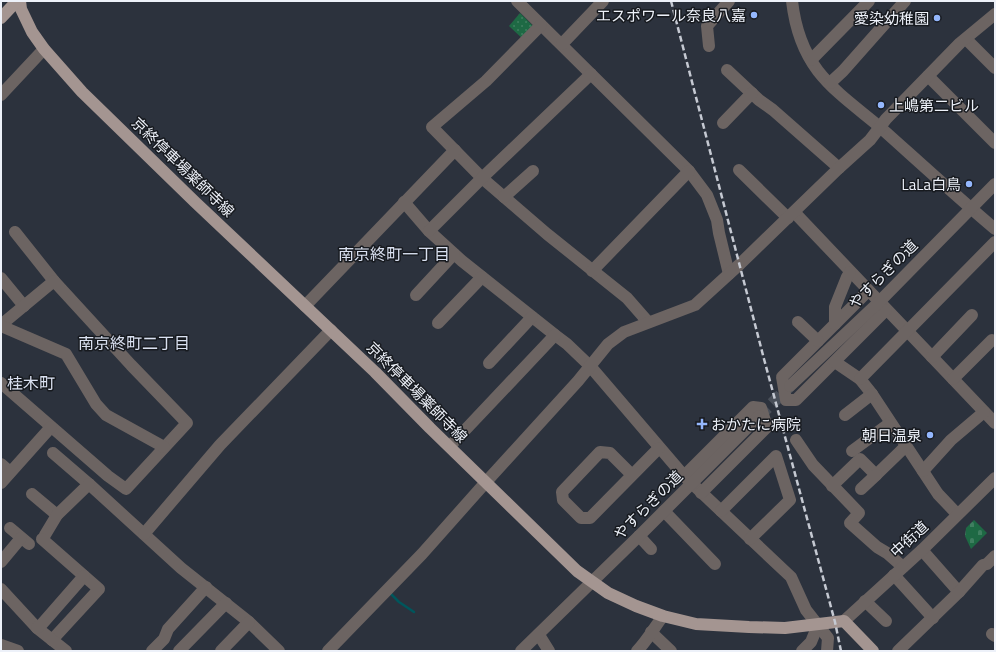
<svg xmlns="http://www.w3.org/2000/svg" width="996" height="652" font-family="'Titillium Web','Noto Sans JP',sans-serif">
<defs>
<pattern id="cemetery-stones" width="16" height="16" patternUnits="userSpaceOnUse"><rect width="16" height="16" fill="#1e6944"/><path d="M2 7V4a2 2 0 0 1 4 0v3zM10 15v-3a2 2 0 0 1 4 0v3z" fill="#3f7f60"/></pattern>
<pattern id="park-dots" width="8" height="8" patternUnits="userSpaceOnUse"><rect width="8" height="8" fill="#1e6944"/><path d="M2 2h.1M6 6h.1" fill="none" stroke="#3f7f60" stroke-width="1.8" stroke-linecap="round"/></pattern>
</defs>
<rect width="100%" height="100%" fill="#2c323d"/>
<polygon fill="url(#cemetery-stones)" points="974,520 987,533 971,549 965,536 966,528"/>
<polygon fill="url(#park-dots)" points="520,13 536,29 525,41 509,26"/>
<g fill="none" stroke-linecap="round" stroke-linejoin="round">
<polyline stroke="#00565c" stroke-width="2.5" points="389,592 399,602 414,612"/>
<polyline stroke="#494f59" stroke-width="12" stroke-dasharray="12 6" stroke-linecap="butt" points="759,416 790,386"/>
<g stroke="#6c6462" stroke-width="12">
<polyline points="517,1 689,171 707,195 717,220 719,233 729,274"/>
<path d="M792,1c3,26 10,49 26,70 17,22 42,39 63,57 38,34 75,68 114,101"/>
<polyline points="541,25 486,81 432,127 482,178 547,234 627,298 648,322"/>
<polyline points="966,39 995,68"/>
<polyline points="562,44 603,1"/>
<polyline points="709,46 707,26 729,1"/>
<polyline points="811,60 869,1"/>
<polyline points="727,70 759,100 773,110 839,168"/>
<polyline points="928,76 995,143"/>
<polyline points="830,83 843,71 905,1"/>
<polyline points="1,95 44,49"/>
<polyline points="723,123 752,93"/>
<polyline points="739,170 788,218"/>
<polyline points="504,197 533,171"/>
<polyline points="404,202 429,231 462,261 555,335 567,344 590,366 684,476 791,577 806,610 828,638 827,651"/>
<polyline points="794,212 995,423"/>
<polyline points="429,231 482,178 591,74"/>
<polyline points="15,232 54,281"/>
<polyline points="592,271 689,171"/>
<polyline points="1,278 24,306"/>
<polyline points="868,291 782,377 786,400 796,400 886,310"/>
<polyline points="416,295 454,254"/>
<polyline points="305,306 455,150"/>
<polyline points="798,322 818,341"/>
<polyline points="438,323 482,277"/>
<polyline points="835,324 835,307 847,277 850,272"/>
<polyline points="1,325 54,281 131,365 187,423 126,489 108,476 1,383"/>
<polyline points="1,326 66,354 96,404 106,415 164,447"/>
<polyline points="932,357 972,315"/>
<polyline points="835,362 860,379 872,394 938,494 957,514"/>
<polyline points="489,363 532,317"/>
<polyline points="860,379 995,242"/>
<polyline points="953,379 992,340"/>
<polyline points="790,386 879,302 995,184"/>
<polyline points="845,415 872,394"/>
<polyline points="796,440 813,465 859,513 850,523 877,547 887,553 903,567"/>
<polyline points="450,446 555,335"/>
<polyline points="852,451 890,423"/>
<polyline points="53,453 89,484 181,568 249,622 279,651"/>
<polyline points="1,464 10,472"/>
<polyline points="923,471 951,440 984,412"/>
<polyline points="632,475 610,453 600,452 562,492 563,500 581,518 590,518 659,448"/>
<polyline points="684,476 753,407 761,408 767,427 701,493"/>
<polyline points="1,483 51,427"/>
<polyline points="832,486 860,459 876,475 906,446"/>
<polyline points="861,489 876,475"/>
<polyline points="32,494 57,515"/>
<polyline points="664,511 715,564"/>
<polyline points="721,511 776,456 790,500 750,539"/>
<polyline points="10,528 29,544"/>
<polyline points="144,534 220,445 331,330"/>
<polyline points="45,535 57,515 89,484"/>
<polyline points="639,536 651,549"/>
<polyline points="42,539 99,589 52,640"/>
<polyline points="922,550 959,592"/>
<polyline points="1,562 21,538"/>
<polyline points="894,575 933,618"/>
<polyline points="1,589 37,628 66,651"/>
<polyline points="865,601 886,621"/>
<polyline points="844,621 922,550 995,478"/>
<polyline points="37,628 42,624 84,576"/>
<polyline points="651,632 671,651"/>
<polyline points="992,634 995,636"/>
<polyline points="539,635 549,651"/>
<polyline points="1,645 18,651"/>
<polyline points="152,651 164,639 168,629 206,587"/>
<polyline points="179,651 226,603"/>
<polyline points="221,651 249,622"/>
<polyline points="328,651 422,554 486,482 578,381 608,344 624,332 695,305 740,264 839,168 870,140 886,119 960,43 995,14"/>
<polyline points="521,651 639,536 759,416"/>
<path d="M637,651c10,-10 17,-23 26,-35"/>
<polyline points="802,651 811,642 818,625"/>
<polyline points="898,651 959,592 983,565 987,564 995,556"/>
</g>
<g stroke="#a49591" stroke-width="12">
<polyline points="20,1 21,9 32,32 44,49 82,92 195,202 375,372 430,428 577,571 608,593 636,606 663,616 696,624 749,627 785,628 844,621 873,651"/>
<polyline points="1,18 17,1"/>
</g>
<polyline stroke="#c5c9d2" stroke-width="2.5" stroke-dasharray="6 3" stroke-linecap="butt" points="671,1 764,359 835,622 841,651"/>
</g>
<g fill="#94b7fd" stroke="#171a1f" stroke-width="1.5">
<circle cx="754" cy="15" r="4"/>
<circle cx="937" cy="18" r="4"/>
<circle cx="881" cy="105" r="4"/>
<circle cx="969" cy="184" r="4"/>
<path d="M700 418h4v4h4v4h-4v4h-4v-4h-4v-4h4z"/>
<circle cx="930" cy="435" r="4"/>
</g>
<g text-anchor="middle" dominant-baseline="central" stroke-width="3" stroke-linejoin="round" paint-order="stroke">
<g font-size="15" fill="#edf1f9" stroke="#171a1f" text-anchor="end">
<text x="746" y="15">エスポワール奈良八嘉</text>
<text x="929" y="18">愛染幼稚園</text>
<text x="889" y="105" text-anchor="start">上嶋第二ビル</text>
<text x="961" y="184">LaLa白鳥</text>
<text x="711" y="424" text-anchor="start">おかたに病院</text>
<text x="922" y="435">朝日温泉</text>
</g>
<g font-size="15" fill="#edf1f9" stroke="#171a1f">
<text transform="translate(183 167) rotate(44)">京終停車場薬師寺線</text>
<text transform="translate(883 274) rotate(-45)">やすらぎの道</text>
<text transform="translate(417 392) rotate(45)">京終停車場薬師寺線</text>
<text transform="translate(648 505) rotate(-45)">やすらぎの道</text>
<text transform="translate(909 539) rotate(-43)">中街道</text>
</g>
<g font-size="16" fill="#dae1f1" stroke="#171a1f">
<text x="394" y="254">南京終町一丁目</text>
<text x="134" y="343">南京終町二丁目</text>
<text x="31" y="383">桂木町</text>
</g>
</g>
<rect width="996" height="652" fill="none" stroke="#edf1f9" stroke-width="4"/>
</svg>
